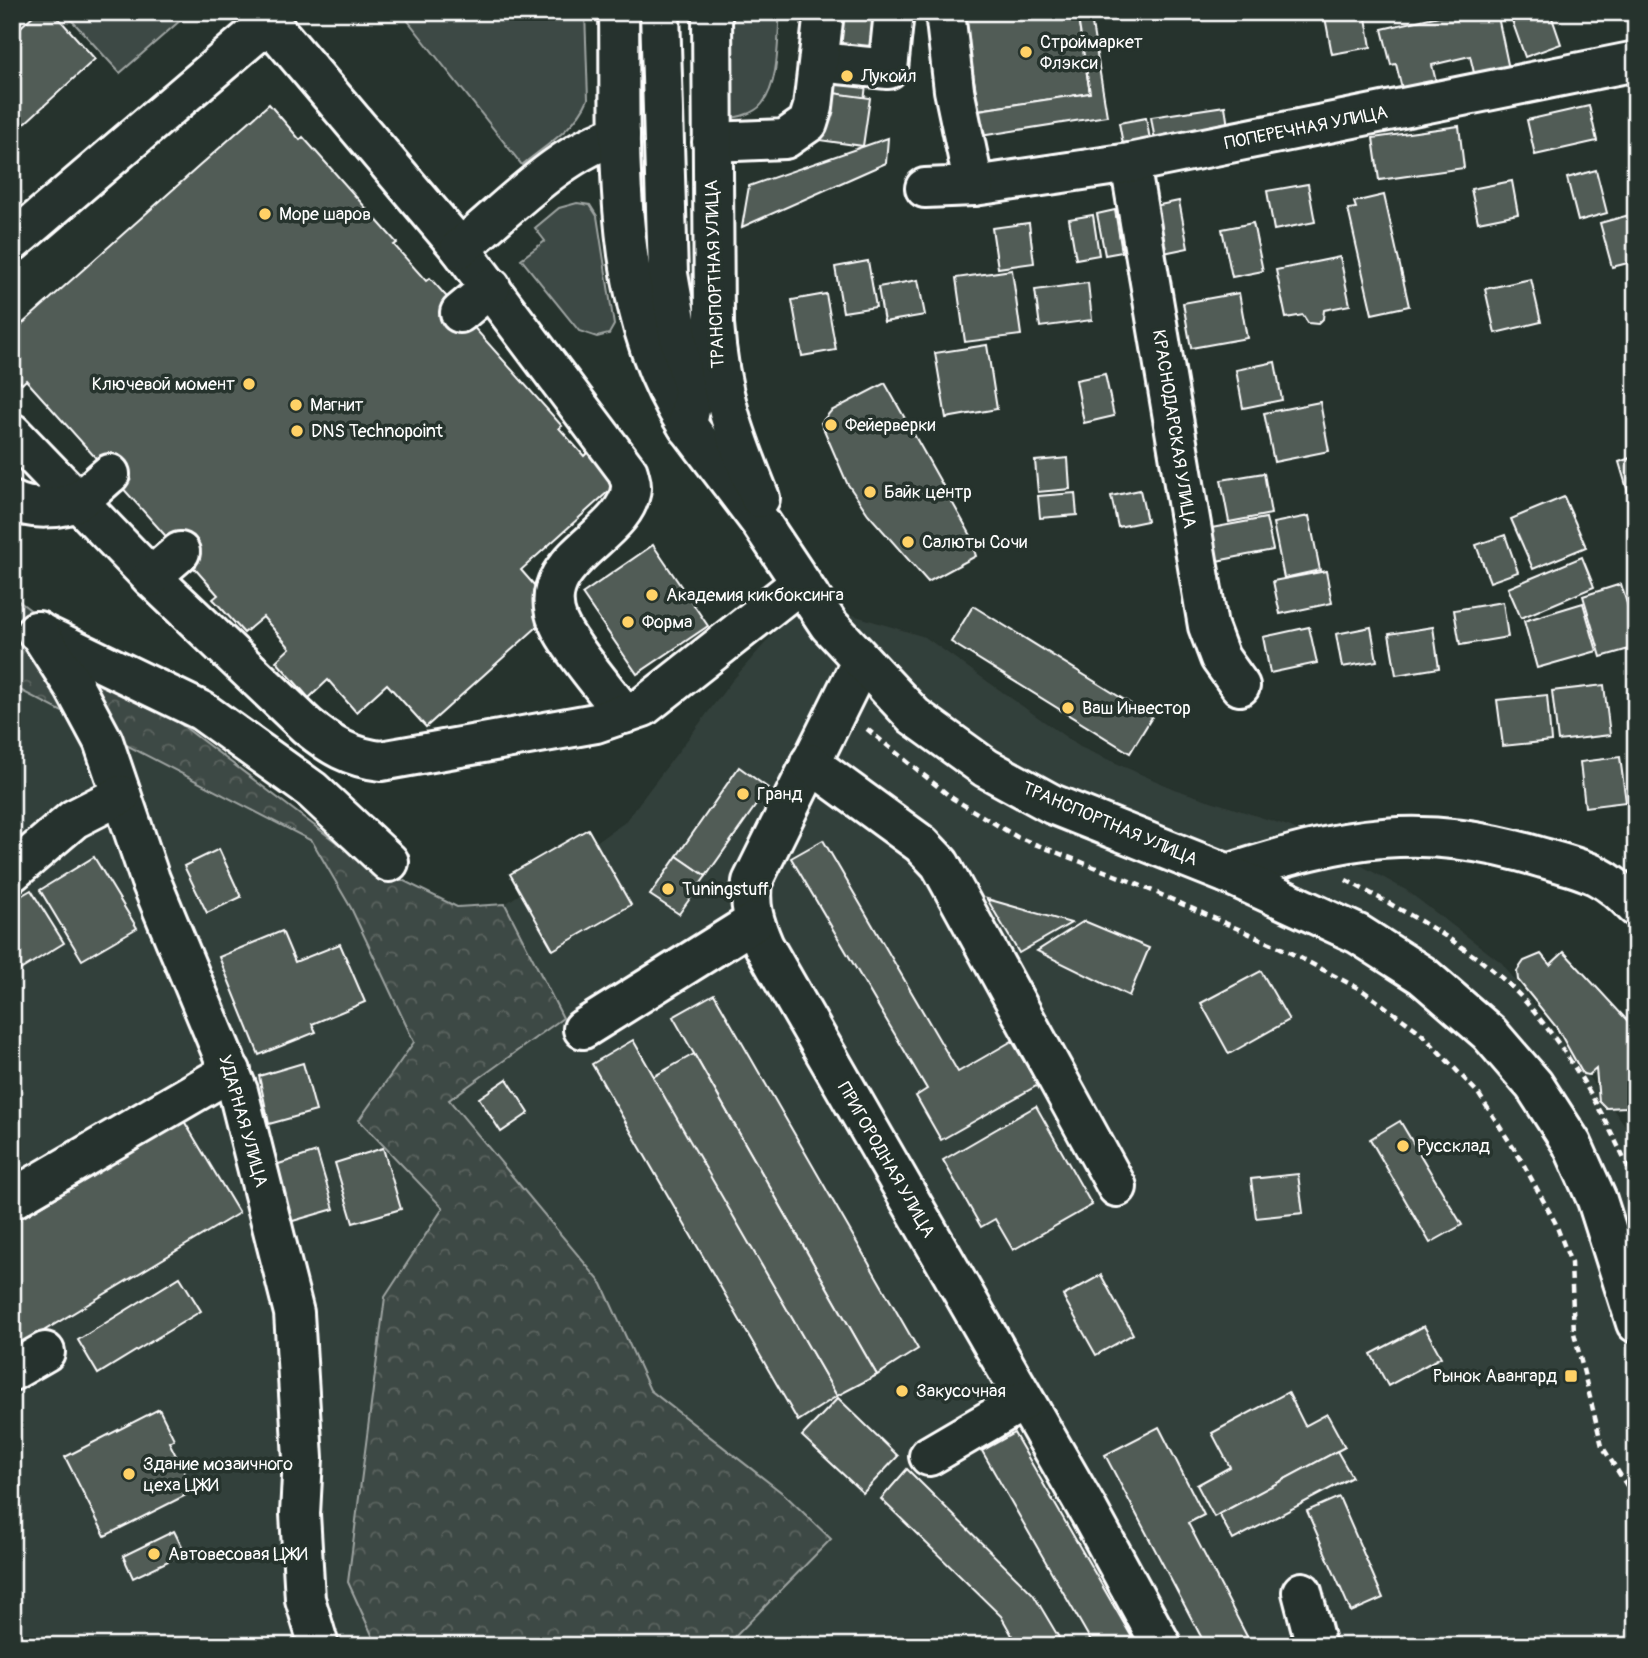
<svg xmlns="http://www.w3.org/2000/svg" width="1648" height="1658" font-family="Pangolin,sans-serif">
<defs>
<pattern id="forest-crowns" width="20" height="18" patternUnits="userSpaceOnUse" patternTransform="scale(1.75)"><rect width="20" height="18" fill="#3e4944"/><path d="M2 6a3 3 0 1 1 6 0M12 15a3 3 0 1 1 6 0" fill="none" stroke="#5b6460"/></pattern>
</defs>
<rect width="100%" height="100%" fill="#26332d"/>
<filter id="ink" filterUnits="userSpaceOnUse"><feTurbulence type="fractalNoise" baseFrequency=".0143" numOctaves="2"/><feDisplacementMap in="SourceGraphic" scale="14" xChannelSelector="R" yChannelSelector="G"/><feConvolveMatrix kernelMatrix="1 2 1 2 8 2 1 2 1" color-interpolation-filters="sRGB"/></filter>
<g filter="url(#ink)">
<g fill="#333f3a">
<polygon points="803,600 925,637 1080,747 1174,789 1291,827 1406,890 1502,963 1625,1125 1636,1150 1636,1646 726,1646 831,1539 785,1495 650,1390 602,1284 449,1099 563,1018 505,904 624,823 731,682"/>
<polygon points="12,686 312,841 351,908 414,1042 359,1120 443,1208 385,1297 348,1582 377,1646 12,1646"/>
</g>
<g fill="#3e4944" stroke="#9ea4a2" stroke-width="2">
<polygon points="64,12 190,12 120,73"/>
<path d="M401,12h184l3,87c-12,29 -43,47 -66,66z"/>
<path d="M727,12h53c-3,28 0,69 -18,92 -8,10 -24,13 -35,15z"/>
<polygon points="577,203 590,205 597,216 614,325 609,334 597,337 579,331 521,259 545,241 535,228 559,208"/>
</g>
<polygon fill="url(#forest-crowns)" stroke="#9ea4a2" stroke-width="2" points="12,596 357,858 457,907 505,904 563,1018 449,1100 602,1284 650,1390 785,1495 831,1539 726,1646 377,1646 348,1582 385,1297 443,1208 359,1120 414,1042 351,908 312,841 12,686"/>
<g fill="#515c57" stroke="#fff" stroke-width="2">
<polygon points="37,12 53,12 95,59 12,135 12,35"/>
<polygon points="804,12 914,12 909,55 870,50 864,102 826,98 831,45 801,42"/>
<polygon points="963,12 1077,12 1090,93 979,110"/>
<polygon points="1077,12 1090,12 1107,116 974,137 979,110 1090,93"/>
<polygon points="1324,12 1365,12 1371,47 1332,54"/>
<polygon points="1456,12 1497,12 1509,69 1475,77 1470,56 1432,65 1439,94 1405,101 1396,64 1391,65 1382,29"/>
<polygon points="1509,12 1550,12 1561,44 1525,57"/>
<polygon points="819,91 870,98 863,146 812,139"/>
<polygon points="269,104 300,140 303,137 397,243 394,245 426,281 430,278 562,426 559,428 584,456 591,449 620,481 521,570 556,610 426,727 387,684 356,712 328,680 309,698 276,661 290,648 263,617 244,633 213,599 218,595 180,552 26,380 22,384 12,373 12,333"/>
<polygon points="1225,106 1230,141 1157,153 1151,117"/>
<polygon points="1589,106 1597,141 1535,155 1527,120"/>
<polygon points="1146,118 1153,155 1126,160 1119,123"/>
<polygon points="1459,126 1464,168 1379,180 1373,138"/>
<polygon points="888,138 886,163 742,227 749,186"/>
<polygon points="1596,170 1607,213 1578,221 1567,178"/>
<polygon points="1512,181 1518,214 1478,222 1471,189"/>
<polygon points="1308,184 1315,222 1274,230 1267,191"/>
<polygon points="1384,195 1409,306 1372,314 1348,209 1356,208 1354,202"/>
<polygon points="1179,201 1188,248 1154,255 1145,208"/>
<polygon points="1115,210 1122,252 1105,255 1097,214"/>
<polygon points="1633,214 1636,261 1612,267 1600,223"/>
<polygon points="1093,215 1099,255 1076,259 1069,219"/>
<polygon points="1029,223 1034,263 998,268 992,228"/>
<polygon points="1253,223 1263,271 1232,277 1222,229"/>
<polygon points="1340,257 1350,305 1324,310 1323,319 1318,324 1308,323 1303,315 1286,318 1276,270"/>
<polygon points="868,261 876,307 843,312 835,267"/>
<polygon points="1012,270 1021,335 965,342 956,278"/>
<polygon points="1531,279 1541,322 1495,333 1485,289"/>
<polygon points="918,280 925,315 884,322 878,287"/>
<polygon points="1088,283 1092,320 1040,327 1035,290"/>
<polygon points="1239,293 1247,338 1191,348 1183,303"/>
<polygon points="826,294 836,350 802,356 792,300"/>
<polygon points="987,345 997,409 946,418 935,353"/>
<polygon points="1275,362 1282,400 1243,408 1236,370"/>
<polygon points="1105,374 1114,416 1084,423 1076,380"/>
<polygon points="885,383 978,548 974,550 976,556 928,582 868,514 847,483 821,423 831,411"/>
<polygon points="1320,402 1329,451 1274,462 1264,413"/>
<polygon points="1636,456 1636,511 1634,512 1619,462"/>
<polygon points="1068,458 1070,489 1038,492 1035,461"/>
<polygon points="1264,473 1271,514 1229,522 1221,480"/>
<polygon points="1140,490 1147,521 1118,527 1111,496"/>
<polygon points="1075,493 1077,515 1040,518 1038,496"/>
<polygon points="1564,497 1586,547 1533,569 1511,519"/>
<polygon points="1309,516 1320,570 1284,578 1273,523"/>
<polygon points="1266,518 1273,550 1201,564 1195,531"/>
<polygon points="1505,535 1518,572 1490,582 1476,545"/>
<polygon points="653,545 708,626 637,674 582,594"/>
<polygon points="1582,557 1594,587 1521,618 1508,588"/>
<polygon points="1326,571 1332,603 1280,614 1273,581"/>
<polygon points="1621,584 1636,633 1636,647 1601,657 1583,596"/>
<polygon points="1503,602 1508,637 1460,645 1454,610"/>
<polygon points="1583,603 1597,651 1537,668 1524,621"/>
<polygon points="973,606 1152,717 1130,753 951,642"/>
<polygon points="1309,627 1317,663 1270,673 1263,637"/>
<polygon points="1371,627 1377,661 1342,667 1336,634"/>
<polygon points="1433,627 1439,668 1396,675 1389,634"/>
<polygon points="1604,685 1610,735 1558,741 1552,691"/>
<polygon points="1547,695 1551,741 1503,746 1497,700"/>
<polygon points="1620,757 1626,802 1585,807 1580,762"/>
<polygon points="739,767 768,788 706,876 677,856"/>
<polygon points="588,829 631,905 553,950 510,874"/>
<polygon points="823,840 958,1072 1012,1041 1038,1085 941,1140 916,1096 927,1089 791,858"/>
<polygon points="219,849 241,897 207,913 184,866"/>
<polygon points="677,856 706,876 679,914 650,895"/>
<polygon points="94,857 137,928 82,960 40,890"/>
<polygon points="31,890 64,943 12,975 12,901"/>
<polygon points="987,899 1071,923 1019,953"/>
<polygon points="1084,921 1149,948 1129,996 1037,951"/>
<polygon points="282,931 295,962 340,944 365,1002 312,1024 316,1032 259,1055 219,957"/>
<polygon points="1564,952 1636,1030 1636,1100 1627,1107 1606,1108 1599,1101 1596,1069 1589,1075 1583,1074 1557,1028 1518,980 1517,971 1524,961 1541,954 1550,965"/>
<polygon points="1261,971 1289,1020 1229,1054 1201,1003"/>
<polygon points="714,994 918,1349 877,1375 673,1017"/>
<polygon points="633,1040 837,1396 798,1421 592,1064"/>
<polygon points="694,1054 877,1375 837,1396 653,1077"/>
<polygon points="303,1063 316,1111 269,1124 259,1076"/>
<polygon points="507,1079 529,1113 501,1132 479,1098"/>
<polygon points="1036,1106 1092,1205 1013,1250 995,1219 981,1227 943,1160"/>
<polygon points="184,1121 239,1213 12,1350 12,1224"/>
<polygon points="1400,1121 1462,1225 1430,1243 1370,1139"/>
<polygon points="383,1148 401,1209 353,1223 335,1163"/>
<polygon points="317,1152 334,1209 286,1223 269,1167"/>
<polygon points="1298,1174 1303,1213 1256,1218 1251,1179"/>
<polygon points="1101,1275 1133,1334 1096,1355 1063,1296"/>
<polygon points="180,1277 201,1311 98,1374 78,1340"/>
<polygon points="1424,1326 1441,1357 1388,1386 1371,1354"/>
<polygon points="1288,1392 1305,1426 1327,1414 1345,1447 1214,1517 1197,1485 1230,1467 1212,1433"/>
<polygon points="838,1398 898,1456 863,1493 802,1436"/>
<polygon points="159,1409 174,1439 169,1442 194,1491 105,1536 65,1457"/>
<polygon points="1159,1427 1204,1515 1188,1523 1252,1646 1206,1646 1105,1455"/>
<polygon points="1014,1433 1137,1646 1094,1646 982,1451"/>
<polygon points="1337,1451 1352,1477 1233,1540 1219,1514"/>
<polygon points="907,1469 1033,1594 1064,1646 1018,1646 1001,1616 881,1499"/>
<polygon points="1339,1497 1383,1598 1351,1612 1307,1511"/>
<polygon points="174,1531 185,1553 133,1578 123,1556"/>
</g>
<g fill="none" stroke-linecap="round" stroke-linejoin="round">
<defs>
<g id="minor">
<polyline points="819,62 888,69 894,12"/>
<polyline points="712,142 785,139 808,123 813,107 824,12"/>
<polyline points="1130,163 1208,626 1220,658 1240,686"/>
<polyline points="974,186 1130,163 1636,61"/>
<polyline points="925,188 974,186 954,90 945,12"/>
<path d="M12,242l257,-220 191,226 168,224c1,5 4,12 3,16 -4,49 -99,71 -73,134 10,24 49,69 66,92"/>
<path d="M460,248c47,-38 102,-98 160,-113"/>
<polyline points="460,313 491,287"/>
<path d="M12,433l139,144 156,149c24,20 43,31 74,35l215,-38 47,-16 156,-123"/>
<path d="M12,501c16,9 50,9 67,-1 11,-7 21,-18 31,-26"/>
<polyline points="151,577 180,552"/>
<polyline points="36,631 202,711 312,790 389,862"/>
<polyline points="38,631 74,687 103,741 150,879 238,1091 294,1313 303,1458 300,1514 305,1599 319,1646"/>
<path d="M861,662l-109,220c-3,24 2,41 12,64l325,566 73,134"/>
<polyline points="810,763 921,844 940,864 1117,1187"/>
<polyline points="12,872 74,819 121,795"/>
<path d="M1228,874c118,-38 193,-53 315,-16 43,12 61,15 93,49"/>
<polyline points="583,1029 754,922"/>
<polyline points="12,1199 231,1071"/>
<polyline points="12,1371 45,1352"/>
<polyline points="929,1456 1023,1401"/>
<polyline points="1302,1592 1316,1646"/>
</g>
<g id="major">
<path d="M619,12c2,137 -10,295 69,415"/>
<polyline points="660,12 668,274 680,342 694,390 687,425 761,523 829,625 914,716 986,768 1052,804 1228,874 1358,934 1422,975 1489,1033 1534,1085 1572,1144 1597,1200 1636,1323"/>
<path d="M712,12l2,312c5,70 20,110 46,174"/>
</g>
</defs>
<use href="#minor" stroke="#fff" stroke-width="44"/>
<use href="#major" stroke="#fff" stroke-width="44"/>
<g stroke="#fff" stroke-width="4.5" stroke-dasharray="7 5" stroke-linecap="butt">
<polyline points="867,729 952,798 1017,837 1130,881 1279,947 1362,990 1420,1032 1478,1093 1520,1158 1555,1222 1571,1263 1574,1333 1602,1446 1636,1500"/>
<path d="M1346,880c59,32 132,69 177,119 49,55 84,119 113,187"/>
</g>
<use href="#minor" stroke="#26332d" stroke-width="38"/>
<use href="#major" stroke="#26332d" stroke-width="38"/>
</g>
</g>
<g fill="#ffd166" stroke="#26332d" stroke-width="2.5">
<circle cx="1026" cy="52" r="7"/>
<circle cx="847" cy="76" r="7"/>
<circle cx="265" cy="214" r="7"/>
<circle cx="249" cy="384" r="7"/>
<circle cx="296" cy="405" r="7"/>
<circle cx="831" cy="425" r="7"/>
<circle cx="297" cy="431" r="7"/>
<circle cx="870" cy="492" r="7"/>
<circle cx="908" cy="542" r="7"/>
<circle cx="652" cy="595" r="7"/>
<circle cx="628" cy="622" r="7"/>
<circle cx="1068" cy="708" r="7"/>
<circle cx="743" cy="794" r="7"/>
<circle cx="668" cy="889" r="7"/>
<circle cx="1403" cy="1146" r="7"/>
<rect x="1564" y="1369" width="14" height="14" rx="3.5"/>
<circle cx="902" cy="1391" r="7"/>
<circle cx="129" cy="1474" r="7"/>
<circle cx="154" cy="1554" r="7"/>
</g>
<g text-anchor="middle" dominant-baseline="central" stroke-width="7" stroke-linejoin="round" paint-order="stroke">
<g font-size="18" fill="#fff" stroke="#26332d" text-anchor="start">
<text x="1040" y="42">Строймаркет<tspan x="1040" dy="21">Флэкси</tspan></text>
<text x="861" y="76">Лукойл</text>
<text x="279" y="214">Море шаров</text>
<text x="235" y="384" text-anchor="end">Ключевой момент</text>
<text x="310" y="405">Магнит</text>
<text x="845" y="425">Фейерверки</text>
<text x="311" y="431">DNS Technopoint</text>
<text x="884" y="492">Байк центр</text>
<text x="922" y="542">Салюты Сочи</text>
<text x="666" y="595">Академия кикбоксинга</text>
<text x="642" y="622">Форма</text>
<text x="1082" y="708">Ваш Инвестор</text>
<text x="757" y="794">Гранд</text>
<text x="682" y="889">Tuningstuff</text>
<text x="1417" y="1146">Руссклад</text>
<text x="1557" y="1376" text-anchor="end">Рынок Авангард</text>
<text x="916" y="1391">Закусочная</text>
<text x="143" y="1464">Здание мозаичного<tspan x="143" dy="21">цеха ЦЖИ</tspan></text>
<text x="168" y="1554">Автовесовая ЦЖИ</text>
</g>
<g font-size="18" fill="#fff" stroke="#26332d">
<text transform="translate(1306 128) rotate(-11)">ПОПЕРЕЧНАЯ УЛИЦА</text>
<text transform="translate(715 274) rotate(-92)">ТРАНСПОРТНАЯ УЛИЦА</text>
<text transform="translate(1174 429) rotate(81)">КРАСНОДАРСКАЯ УЛИЦА</text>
<text transform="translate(1110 824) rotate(23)">ТРАНСПОРТНАЯ УЛИЦА</text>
<text transform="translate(243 1121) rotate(74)">УДАРНАЯ УЛИЦА</text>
<text transform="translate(886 1160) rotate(60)">ПРИГОРОДНАЯ УЛИЦА</text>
</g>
</g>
<rect width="1648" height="1658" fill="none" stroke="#26332d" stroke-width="42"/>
<rect x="21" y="21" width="1606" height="1616" fill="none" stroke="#fff" stroke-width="2.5" filter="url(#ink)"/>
</svg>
